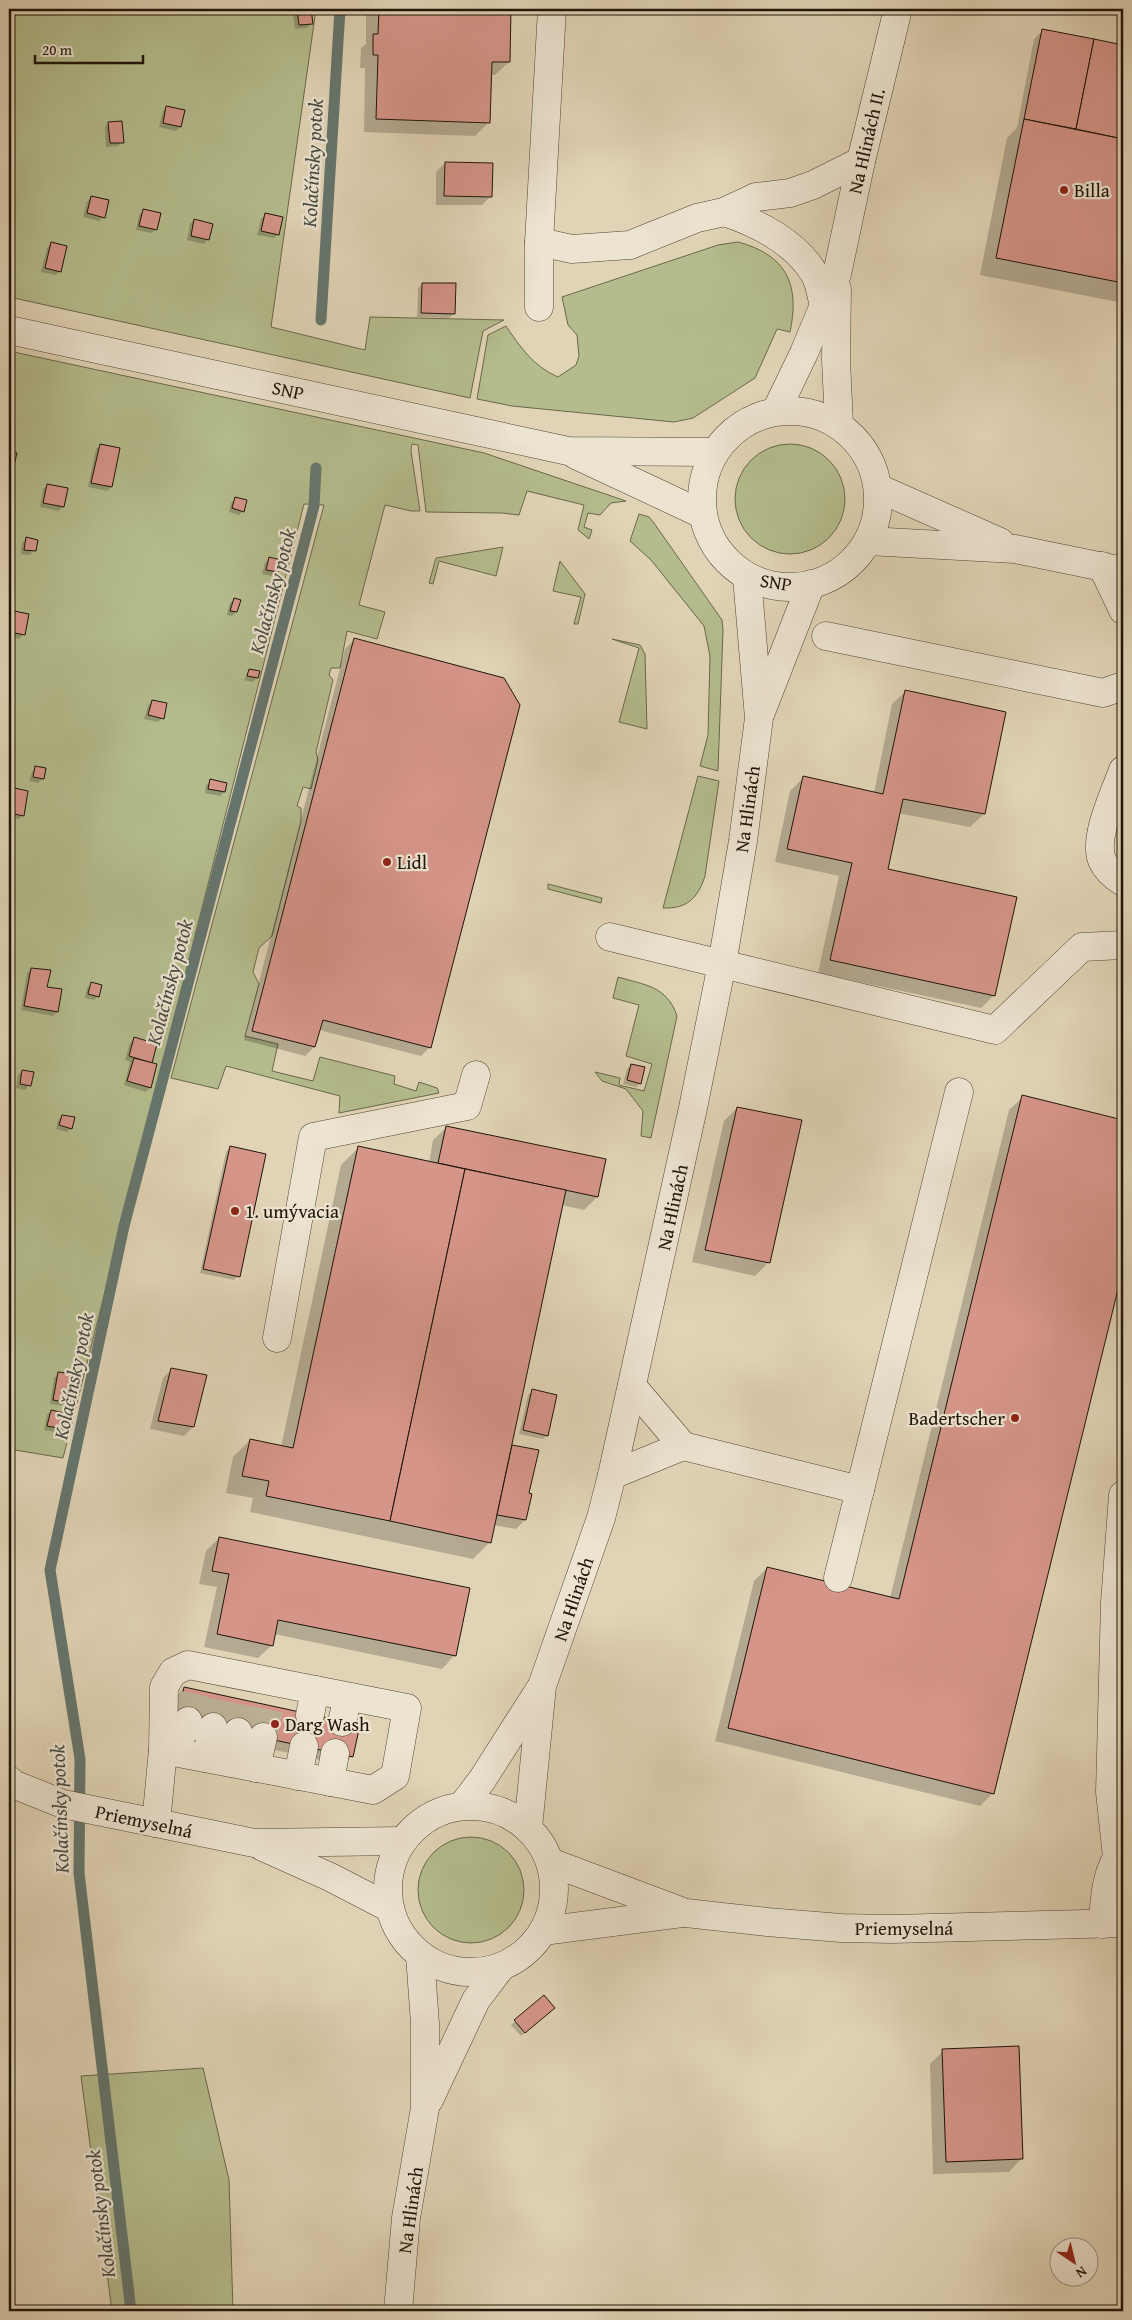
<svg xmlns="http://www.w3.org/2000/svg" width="1132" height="2320" font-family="'Gentium Book Plus',serif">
<rect width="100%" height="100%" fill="#e1d4b6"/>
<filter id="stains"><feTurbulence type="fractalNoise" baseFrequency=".004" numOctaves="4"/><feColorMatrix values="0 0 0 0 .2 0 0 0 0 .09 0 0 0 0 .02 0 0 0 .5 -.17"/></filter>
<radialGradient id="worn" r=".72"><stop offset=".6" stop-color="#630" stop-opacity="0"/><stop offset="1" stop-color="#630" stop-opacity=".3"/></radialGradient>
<g fill="#b4bc8d" stroke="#69684b">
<polygon points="9,9 316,9 271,327 365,350 370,317 504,320 483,331 470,398 9,297"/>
<path d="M738,242c49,13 62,43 52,90l-13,-3 -22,49 -62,40 -19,4 -162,-16 -35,-7 11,-64 18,-9c15,22 27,40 52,51l18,-12 3,-9 -2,-21 -9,-10 -6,-28 156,-52z"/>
<polygon points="9,351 484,453 626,501 611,503 600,515 588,513 584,527 592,530 589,539 578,530 584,505 527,491 519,515 502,513 426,512 418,445 412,444 411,451 420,511 411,511 385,505 359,605 385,612 377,639 347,631 340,668 331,668 329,675 333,680 316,752 318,760 311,789 303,787 297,806 301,808 301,821 272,936 259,948 253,972 259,984 245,1036 278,1044 272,1071 313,1081 320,1057 395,1076 394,1084 416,1091 419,1082 437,1088 439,1093 339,1113 340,1096 226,1066 218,1089 171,1078 324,505 304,504 63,1458 9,1449"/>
<circle cx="790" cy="499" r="55"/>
<polygon points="639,514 649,517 654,523 722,620 723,630 718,771 700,766 708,735 710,656 704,626 651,560 630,541"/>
<polygon points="503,547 496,576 439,561 433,584 429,583 436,558"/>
<polygon points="560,561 585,594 578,624 574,624 581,597 553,591"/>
<polygon points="612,639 640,645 645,654 647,729 619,722 639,648"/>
<path d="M698,776l21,5 -14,95c-7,22 -18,33 -42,32z"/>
<polygon points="1123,821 1123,858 1119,848"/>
<polygon points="548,884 602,898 601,903 548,889"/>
<path d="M618,977c27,8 49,9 59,39l-26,122 -10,-2 2,-25 -17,-22 -24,-8 -7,-9 25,6 -1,7 25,6 8,-27 -26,-8 13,-51 -26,-7z"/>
<circle cx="471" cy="1890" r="53"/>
<polygon points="203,2068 229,2180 233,2311 112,2311 81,2076"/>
</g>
<g fill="#0003">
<polygon points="310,9 311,24 307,28 295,29 293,14 297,10"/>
<polygon points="366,9 510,9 509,62 495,75 490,75 488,123 475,136 364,132 365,68 360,68 361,48 366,44"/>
<polygon points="1043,30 1123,46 1123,303 980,275 1007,138 1017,128 1034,39"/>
<polygon points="167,107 183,111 180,127 176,131 159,127 163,111"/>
<polygon points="109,123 122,142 118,146 106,147 105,127"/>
<polygon points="445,163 491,196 482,205 436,205 436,172"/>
<polygon points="91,198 104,217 99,221 83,217 87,202"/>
<polygon points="143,211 156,229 152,233 136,230 139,215"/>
<polygon points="265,215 278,234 274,238 257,235 261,219"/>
<polygon points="194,220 208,239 204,244 187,240 190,224"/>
<polygon points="51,243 60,271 56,275 41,272 47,248"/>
<polygon points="423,284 454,314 449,318 417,317 418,288"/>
<polygon points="101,445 111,487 107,491 88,487 96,449"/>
<polygon points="48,485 63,507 58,511 40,507 43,489"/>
<polygon points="236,498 243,511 239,515 229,512 231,503"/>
<polygon points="26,539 34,550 30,555 21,554 22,543"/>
<polygon points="269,558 277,572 272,576 262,574 265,563"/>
<polygon points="235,599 236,612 232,616 227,615 230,603"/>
<polygon points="9,611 28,615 24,634 19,639 9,636"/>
<polygon points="354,640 430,1047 421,1056 319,1030 314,1047 305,1056 244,1040 345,649"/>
<polygon points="249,670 257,678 253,682 244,680"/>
<polygon points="906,691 1005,713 984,814 970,827 898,813 886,870 994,995 981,1008 818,973 839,876 775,862 790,791 803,778 874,793 892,704"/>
<polygon points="152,701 162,718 158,722 144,719 148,706"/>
<polygon points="36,767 43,779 38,783 29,781 32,772"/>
<polygon points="211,781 225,784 224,792 220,796 205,793 206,785"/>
<polygon points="10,788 23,815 19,819 9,817"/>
<polygon points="31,969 46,988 57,1012 53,1016 21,1010 27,973"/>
<polygon points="91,984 98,996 94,1000 85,998 87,988"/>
<polygon points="134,1039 150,1064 150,1087 146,1092 124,1085 130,1062 125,1060 130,1043"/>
<polygon points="631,1065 640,1083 636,1087 623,1084 627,1069"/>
<polygon points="22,1071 29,1085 25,1090 16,1088 18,1075"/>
<polygon points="1023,1097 1123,1121 1123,1264 993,1793 980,1806 715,1741 754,1581 767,1568 890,1598 1009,1110"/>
<polygon points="737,1108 801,1121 768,1263 755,1276 692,1262 724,1121"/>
<polygon points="62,1116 71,1128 67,1132 56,1129 58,1120"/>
<polygon points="447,1127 597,1197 584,1210 562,1205 510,1446 537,1451 527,1494 530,1495 525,1520 516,1529 494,1525 490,1542 473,1559 250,1512 253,1498 226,1493 233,1457 250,1440 281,1447 341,1165 358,1148 429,1163 433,1140"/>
<polygon points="230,1147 238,1276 234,1280 200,1273 226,1152"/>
<polygon points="172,1369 193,1427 184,1436 150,1429 163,1378"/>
<polygon points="59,1374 69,1402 65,1406 50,1404 54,1378"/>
<polygon points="533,1391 547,1435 543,1439 519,1434 528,1395"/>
<polygon points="51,1411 69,1430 65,1434 44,1430 47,1415"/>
<polygon points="219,1538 455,1655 442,1669 274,1634 272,1645 258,1658 204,1647 217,1587 199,1584 206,1551"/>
<polygon points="184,1688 352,1756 343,1765 169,1727 175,1697"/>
<polygon points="544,1996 549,2012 521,2036 511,2025"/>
<polygon points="943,2051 1022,2158 1009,2172 933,2174 930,2064"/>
</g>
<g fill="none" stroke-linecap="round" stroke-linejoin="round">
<g stroke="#65766e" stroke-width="11">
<polyline points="321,320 340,9"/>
<polyline points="131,2311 79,1873 80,1759 50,1570 124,1226 314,506 316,468"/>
</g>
</g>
<g fill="#d59589" stroke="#1e1409">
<polygon points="297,9 311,9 313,24 299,25"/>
<polygon points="379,9 511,9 510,62 492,62 490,123 376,119 378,55 373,55 373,34 378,34"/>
<polygon points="1042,29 1094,39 1076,129 1024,119"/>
<polygon points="1094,39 1123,45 1123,139 1076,129"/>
<polygon points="166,106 185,110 181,127 163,123"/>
<polygon points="1024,119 1123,139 1123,283 996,258"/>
<polygon points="122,121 124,143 110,143 108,122"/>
<polygon points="445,162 493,163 492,197 444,196"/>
<polygon points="91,196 109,200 105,218 87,213"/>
<polygon points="143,209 161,213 157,230 139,226"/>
<polygon points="265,213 283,217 279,235 261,231"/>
<polygon points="194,219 213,224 209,240 191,236"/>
<polygon points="51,242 67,246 61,272 45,268"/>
<polygon points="422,283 456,283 455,314 421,313"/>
<polygon points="100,444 120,448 112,487 91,483"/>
<polygon points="9,451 17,453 12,474 9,473"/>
<polygon points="47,484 68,488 64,507 43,503"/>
<polygon points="235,497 247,500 244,512 232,508"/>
<polygon points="26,537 38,540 36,551 24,550"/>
<polygon points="269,557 281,560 278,572 266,570"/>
<polygon points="234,598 241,600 237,612 230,611"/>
<polygon points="9,610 29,614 25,635 9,632"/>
<polygon points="354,638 504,678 520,705 431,1048 323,1020 315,1047 252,1031"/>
<polygon points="249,669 260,671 258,678 247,676"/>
<polygon points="905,690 1006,712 985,814 903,799 888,869 1017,897 995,996 830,960 852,863 787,849 803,776 883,794"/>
<polygon points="152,700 167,703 164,719 148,715"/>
<polygon points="35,766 46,768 44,779 33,777"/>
<polygon points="210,779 227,783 225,792 208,789"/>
<polygon points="10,787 28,791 24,816 9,813"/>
<polygon points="31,968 51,970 47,987 62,989 58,1012 24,1006"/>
<polygon points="91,982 102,985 99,997 88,994"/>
<polygon points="134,1037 157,1044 152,1063 129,1056"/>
<polygon points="134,1058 157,1064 151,1088 127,1081"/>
<polygon points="631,1064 645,1067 641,1084 627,1080"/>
<polygon points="22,1070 34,1072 31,1086 20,1084"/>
<polygon points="1022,1095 1123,1120 1123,1269 994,1794 728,1728 767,1567 899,1599"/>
<polygon points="737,1107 802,1120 770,1263 705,1250"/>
<polygon points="62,1115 75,1117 72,1129 59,1125"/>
<polygon points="446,1126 606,1159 598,1197 438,1163"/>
<polygon points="230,1146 266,1154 240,1277 203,1269"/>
<polygon points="358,1146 465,1169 390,1521 266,1496 269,1481 242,1476 250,1439 293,1448"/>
<polygon points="465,1169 566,1190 491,1543 390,1521"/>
<polygon points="171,1368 207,1375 194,1427 158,1421"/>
<polygon points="58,1372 74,1374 70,1403 53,1400"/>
<polygon points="532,1389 557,1395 548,1436 523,1430"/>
<polygon points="51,1410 73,1415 70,1430 47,1426"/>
<polygon points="512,1445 539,1450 529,1493 532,1494 526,1520 497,1515"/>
<polygon points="219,1537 470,1588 456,1656 278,1620 273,1646 217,1634 229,1574 212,1571"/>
<polygon points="184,1687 360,1725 353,1757 177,1719"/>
<polygon points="544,1995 555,2008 525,2033 514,2020"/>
<polygon points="1019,2046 1023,2159 946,2162 942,2049"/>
</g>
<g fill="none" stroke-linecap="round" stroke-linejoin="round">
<g stroke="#baae93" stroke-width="28" stroke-dasharray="28 14" stroke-linecap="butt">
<polyline points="188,1721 195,1689"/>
<polyline points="213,1727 219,1695"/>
<polyline points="238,1732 244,1700"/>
<polyline points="263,1737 270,1706"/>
</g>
<defs>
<g id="minor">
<path d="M724,212c34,11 73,31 91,63 5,9 6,21 9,30"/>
<polyline points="539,242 572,249 630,245 697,218 724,212 756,197 790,193 813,185 861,161"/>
<polyline points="837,289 836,359 839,425"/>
<polyline points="539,307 539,242 552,9"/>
<polyline points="9,330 568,451 714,452"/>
<circle cx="790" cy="499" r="88"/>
<polyline points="776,411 804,353 837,274 861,161 898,9"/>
<polyline points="576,455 702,514"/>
<polyline points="878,488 1000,542"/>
<polyline points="868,541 1015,549 1123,571"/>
<polyline points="1102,566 1123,610"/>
<polyline points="826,636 1103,693 1123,686"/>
<polyline points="761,712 811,584"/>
<path d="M1123,770c-8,23 -30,67 -21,90 4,9 13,17 21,22"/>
<polyline points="610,937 995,1030 1082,947 1123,945"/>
<polyline points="277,1338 313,1137 467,1106 476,1075"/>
<polyline points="632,1386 683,1446 860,1490"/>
<polyline points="612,1475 683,1446"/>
<polyline points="838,1578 959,1092"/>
<polyline points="310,1715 315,1690"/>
<polyline points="342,1722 348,1697"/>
<polyline points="163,1750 186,1730 188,1721"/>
<polyline points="206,1758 213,1727"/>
<polyline points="232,1763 238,1732"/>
<polyline points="256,1768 263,1737"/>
<polyline points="298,1776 304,1746"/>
<polyline points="9,1780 13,1784 63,1804 254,1843 402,1841"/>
<polyline points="330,1782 335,1753"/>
<polyline points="462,1806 482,1780 540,1689"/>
<circle cx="471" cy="1889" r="83"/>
<polyline points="156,1823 163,1750 164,1687 173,1672 188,1665 407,1708 395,1776 373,1790 163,1750"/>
<polyline points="528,1828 542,1686 601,1518 612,1475 693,1108 722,964 743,841 759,718 747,577"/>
<polyline points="263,1847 330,1877 390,1908"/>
<polyline points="1117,1857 1110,1792 1115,1603 1123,1495"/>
<polyline points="550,1862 686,1913 767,1922 841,1928 892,1929 1123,1923"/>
<path d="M1103,1924c1,-25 3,-55 20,-75"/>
<polyline points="543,1931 682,1913"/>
<polyline points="429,2100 476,2000 501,1967"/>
<polyline points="398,2311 406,2218 425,2108 425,2024 420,1955"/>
</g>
</defs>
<use href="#minor" stroke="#4f4434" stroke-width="29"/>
<use href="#minor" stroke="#ece3d0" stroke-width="28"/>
</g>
<g fill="#8f2418" stroke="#ece3d0" stroke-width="2">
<circle cx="1064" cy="190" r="5"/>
<circle cx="387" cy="862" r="5"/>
<circle cx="235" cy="1211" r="5"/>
<circle cx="1015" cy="1418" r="5"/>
<circle cx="275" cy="1724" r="5"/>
</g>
<g text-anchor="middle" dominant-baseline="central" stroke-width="4.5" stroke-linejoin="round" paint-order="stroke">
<g font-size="19" fill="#1e1409" stroke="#ece3d0">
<text transform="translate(866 141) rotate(-77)">Na Hlinách II.</text>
<text transform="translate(288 390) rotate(12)">SNP</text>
<text transform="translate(776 582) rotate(9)">SNP</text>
<text transform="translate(747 809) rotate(-82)">Na Hlinách</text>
<text transform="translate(672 1207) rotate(-78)">Na Hlinách</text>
<text transform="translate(573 1599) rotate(-71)">Na Hlinách</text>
<text transform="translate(144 1821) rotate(12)">Priemyselná</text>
<text x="904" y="1928">Priemyselná</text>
<text transform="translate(410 2210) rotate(-82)">Na Hlinách</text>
</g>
<g font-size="19" fill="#1e1409" stroke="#ece3d0" text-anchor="start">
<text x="1074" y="190">Billa</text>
<text x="397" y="862">Lidl</text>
<text x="245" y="1211">1. umývacia</text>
<text x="1005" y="1418" text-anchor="end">Badertscher</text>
<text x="285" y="1724">Darg Wash</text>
</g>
<g font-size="20" font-style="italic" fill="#484d44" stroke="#ece3d0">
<text transform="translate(312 163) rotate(-87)">Kolačínsky potok</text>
<text transform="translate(272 591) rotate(-75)">Kolačínsky potok</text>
<text transform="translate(169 982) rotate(-75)">Kolačínsky potok</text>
<text transform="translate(73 1376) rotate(-78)">Kolačínsky potok</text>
<text transform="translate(59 1809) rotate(-92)">Kolačínsky potok</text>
<text transform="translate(100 2214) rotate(-97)">Kolačínsky potok</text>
</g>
</g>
<rect width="1132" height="2320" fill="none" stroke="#e1d4b6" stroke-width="30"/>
<rect x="10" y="10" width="1112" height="2300" fill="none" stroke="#1e1409" stroke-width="2.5"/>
<rect x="15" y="15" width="1102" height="2290" fill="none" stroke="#1e1409"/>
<g transform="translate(1074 2262) rotate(145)"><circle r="24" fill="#ece3d0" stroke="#9a9080"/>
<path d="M0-4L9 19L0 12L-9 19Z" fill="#8f2418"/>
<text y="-8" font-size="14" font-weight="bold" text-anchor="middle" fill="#1e1409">N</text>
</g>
<path d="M35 55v8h108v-8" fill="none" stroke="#1e1409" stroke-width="2.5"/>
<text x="42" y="55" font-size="15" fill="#1e1409" stroke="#ece3d0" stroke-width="4" paint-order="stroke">20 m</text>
<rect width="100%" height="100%" filter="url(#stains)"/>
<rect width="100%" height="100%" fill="url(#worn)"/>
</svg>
